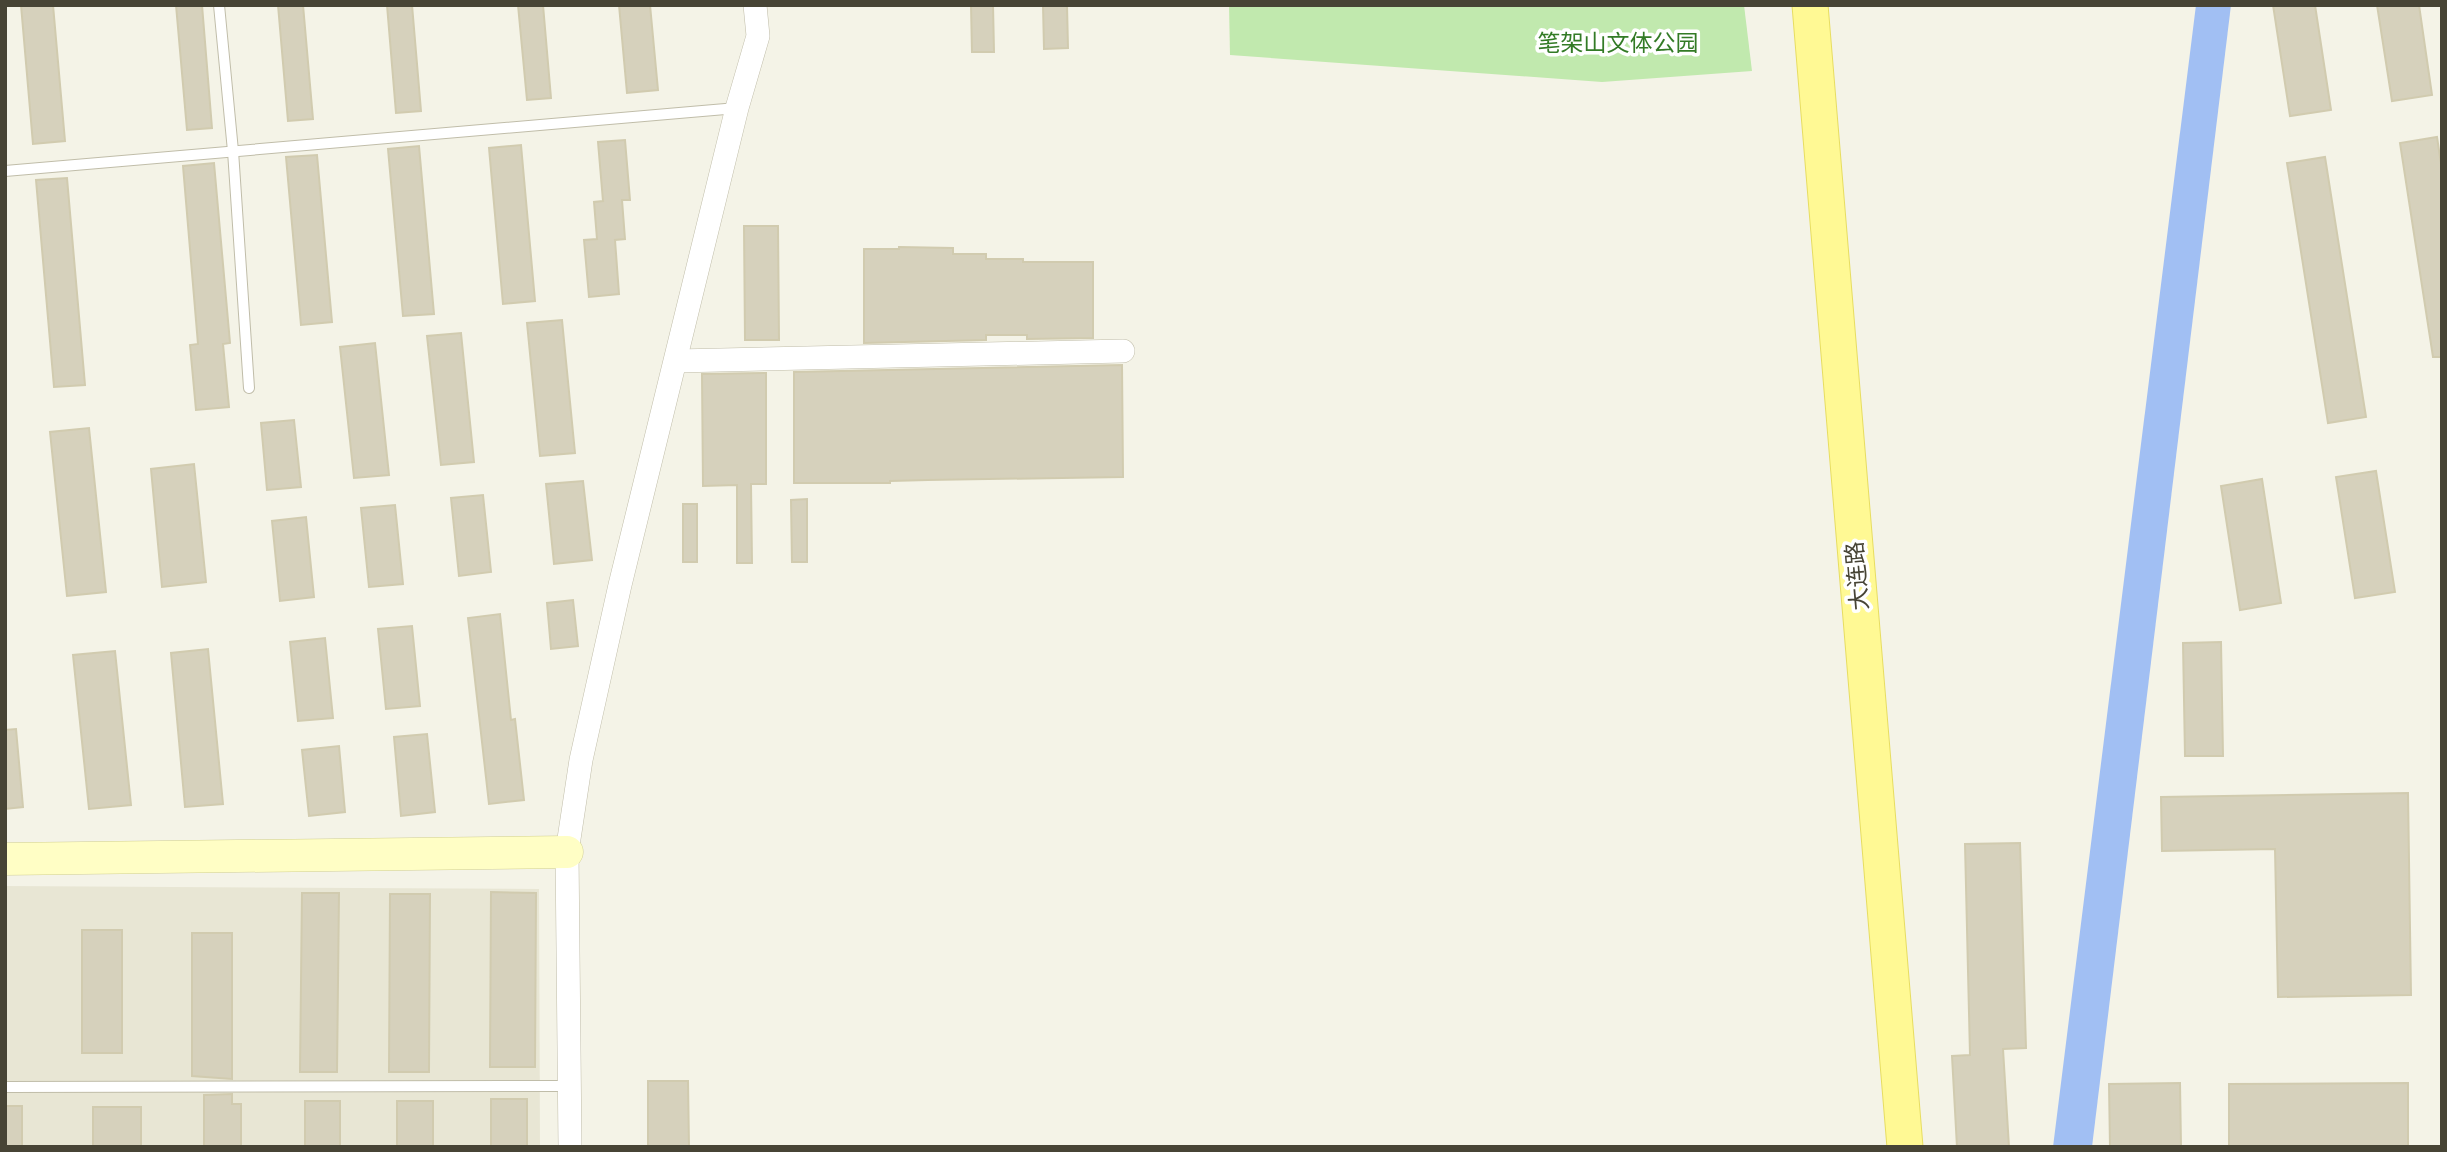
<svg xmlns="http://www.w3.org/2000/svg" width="2447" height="1152" font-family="Rubik,'Noto Sans SC',sans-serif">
<rect width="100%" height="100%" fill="#f4f3e7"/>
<polygon fill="#e8e6d4" points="5,886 539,889 540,1147 5,1147"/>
<polygon fill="#c1e9ae" points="1229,5 1744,5 1752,71 1602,82 1230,55"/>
<polygon fill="#a1bff3" points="2196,5 2231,5 2092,1147 2053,1147"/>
<g fill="#d6d1bc" stroke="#d1cbaf" stroke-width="2">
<polygon points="21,5 53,5 65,141 33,144"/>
<polygon points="176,5 202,5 212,128 187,130"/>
<polygon points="278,5 303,5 313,119 288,121"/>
<polygon points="387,5 412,5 421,111 396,113"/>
<polygon points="518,5 543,5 551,98 527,100"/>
<polygon points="619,5 650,5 658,90 627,93"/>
<polygon points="971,5 993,5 994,52 972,52"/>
<polygon points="1043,5 1067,5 1068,48 1044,49"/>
<polygon points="2273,5 2315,5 2331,110 2290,116"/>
<polygon points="2377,5 2419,5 2432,95 2392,101"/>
<polygon points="2437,137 2442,170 2442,357 2433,357 2400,143"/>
<polygon points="625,140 630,200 622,200 625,239 615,240 619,294 589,297 584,240 597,239 594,202 603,201 598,142"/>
<polygon points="521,145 535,301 503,304 489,148"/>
<polygon points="419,146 434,314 403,316 388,149"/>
<polygon points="317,155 332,322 301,325 286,157"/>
<polygon points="2325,157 2366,417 2328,423 2287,163"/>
<polygon points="214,163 230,343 223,344 229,407 196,410 190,345 198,344 183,166"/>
<polygon points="67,178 85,385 54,387 36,180"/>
<polygon points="744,226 778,226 779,340 745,340"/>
<polygon points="899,247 953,248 953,254 986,254 986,259 1023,259 1023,262 1093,262 1093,338 1027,339 1027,335 986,335 986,340 864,343 864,249 899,249"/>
<polygon points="562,320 575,453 540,456 527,323"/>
<polygon points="461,333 474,462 441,465 427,336"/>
<polygon points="375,343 389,475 354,478 340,347"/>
<polygon points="1122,365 1123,477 928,480 890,481 890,483 794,483 794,372"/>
<polygon points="766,373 766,484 751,484 752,563 737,563 737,485 703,486 702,374"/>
<polygon points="294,420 301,487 267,490 261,423"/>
<polygon points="89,428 106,592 67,596 50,432"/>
<polygon points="194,464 206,582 162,587 151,469"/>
<polygon points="2376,471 2395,592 2355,598 2336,477"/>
<polygon points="2262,479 2281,603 2240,610 2221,486"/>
<polygon points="583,481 592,560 554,564 546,484"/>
<polygon points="483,495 491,572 459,576 451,498"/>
<polygon points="807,499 807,562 792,562 791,500"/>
<rect x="683" y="504" width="14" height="58"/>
<polygon points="395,505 403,584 369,587 361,508"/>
<polygon points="306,517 314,597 280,601 272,521"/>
<polygon points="573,600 578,646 551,649 547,603"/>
<polygon points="500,614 511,720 515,719 524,800 489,804 468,618"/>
<polygon points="412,626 420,706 386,709 378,629"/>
<polygon points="325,638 333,718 298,721 290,642"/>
<polygon points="2221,642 2223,756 2185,756 2183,643"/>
<polygon points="208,649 223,804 185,807 171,653"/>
<polygon points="115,651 131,805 89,809 73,655"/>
<polygon points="16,729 23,807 5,809 5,730"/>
<polygon points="427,734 435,812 401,816 394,737"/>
<polygon points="339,746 345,812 309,816 302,750"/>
<polygon points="2408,793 2411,995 2278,997 2275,849 2162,851 2161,797"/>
<polygon points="2020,843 2026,1048 2003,1049 2009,1147 1957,1147 1952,1056 1970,1055 1965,844"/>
<polygon points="491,892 536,893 535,1067 490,1067"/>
<polygon points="302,893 339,893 337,1072 300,1072"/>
<polygon points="390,894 430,894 429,1072 389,1072"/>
<rect x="82" y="930" width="40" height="123"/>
<polygon points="192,933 232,933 232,1079 192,1076"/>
<polygon points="648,1081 688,1081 689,1147 648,1147"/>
<polygon points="2180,1083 2181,1147 2110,1147 2109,1084"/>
<polygon points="2408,1083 2408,1147 2229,1147 2229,1084"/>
<polygon points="232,1094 232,1104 241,1104 241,1147 204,1147 204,1095"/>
<rect x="491" y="1099" width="36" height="48"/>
<rect x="305" y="1101" width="35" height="46"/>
<rect x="397" y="1101" width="36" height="46"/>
<rect x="5" y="1106" width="17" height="41"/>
<rect x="93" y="1107" width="48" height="40"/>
</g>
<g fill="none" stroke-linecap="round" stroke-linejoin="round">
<defs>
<g id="lane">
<polyline points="219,5 233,151 249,388"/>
<polyline points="5,171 737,108"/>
<polyline points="5,1087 569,1086"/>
</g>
<g id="street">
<polyline points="677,361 1123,351"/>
<polyline points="570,1147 567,852 581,760 620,585 737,108 758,36 755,5"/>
</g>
<polyline id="secondary" points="5,859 567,852"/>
<polyline id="primary" points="1810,5 1905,1147"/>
</defs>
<use href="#lane" stroke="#c0bda9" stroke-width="12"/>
<use href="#street" stroke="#c0bda9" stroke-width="24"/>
<use href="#secondary" stroke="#d2d093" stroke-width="33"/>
<use href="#primary" stroke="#e7dd61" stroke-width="37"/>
<use href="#lane" stroke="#fff" stroke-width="10"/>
<use href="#street" stroke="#fff" stroke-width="23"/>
<use href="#secondary" stroke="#fffec5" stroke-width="32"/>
<use href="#primary" stroke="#fff994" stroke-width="35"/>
</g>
<g text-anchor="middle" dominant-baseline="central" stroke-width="7" stroke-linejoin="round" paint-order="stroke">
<g font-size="23" fill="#337b26" stroke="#fff">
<text x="1618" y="43">笔架山文体公园</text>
</g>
<g font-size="23" fill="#474435" stroke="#fff">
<text transform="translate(1857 576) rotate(-95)">大连路</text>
</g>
</g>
<rect width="2447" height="1152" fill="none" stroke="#474435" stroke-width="14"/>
</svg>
